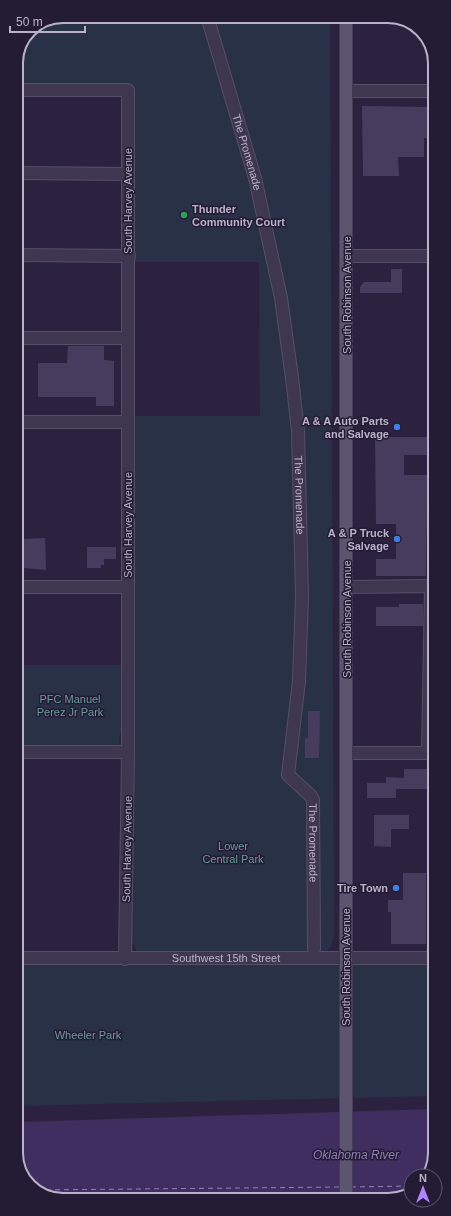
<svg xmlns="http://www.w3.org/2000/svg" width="451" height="1216" font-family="Arial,sans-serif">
<rect width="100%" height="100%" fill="#2c223f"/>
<g fill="#293147">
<polygon points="64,16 330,16 334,935 331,947 326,951 142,953 137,951 130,940 135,768 134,416 260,416 259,262 135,262 134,85 16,84 16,61 30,30"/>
<polygon points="17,665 123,665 123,727 119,738 119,745 17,746"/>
<polygon points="17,964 435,965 435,1096 18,1106"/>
</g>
<polygon fill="#3f2e5f" points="435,1109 435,1153 427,1176 411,1176 411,1191 400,1198 60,1200 32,1188 18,1165 18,1122"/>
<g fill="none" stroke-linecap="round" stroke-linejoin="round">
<g stroke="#9280b8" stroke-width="1" stroke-dasharray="5 4" stroke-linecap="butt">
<polyline points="351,1187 411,1186"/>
<polyline points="37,1190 340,1187"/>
</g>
</g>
<g fill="#473c5d">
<polygon points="362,106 427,107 427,138 424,138 424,157 398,157 399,176 363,176"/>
<polygon points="391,269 402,269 402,293 360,293 360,287 364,282 391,282"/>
<polygon points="68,346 104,346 104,360 114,361 114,406 96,406 96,397 38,397 38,363 67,363"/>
<polygon points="375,437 434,437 434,455 404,455 404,475 434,475 434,503 427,502 426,576 376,576 376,559 396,559 396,524 376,524"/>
<polygon points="45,538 46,570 24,568 24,539"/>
<polygon points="87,547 116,547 116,559 104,559 104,565 101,565 101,568 87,568"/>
<polygon points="399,604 423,604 423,626 376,626 376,607 399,607"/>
<polygon points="308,711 320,711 319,758 305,758 305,738 308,738"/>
<polygon points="404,769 429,769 429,789 396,789 396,798 367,798 367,783 386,783 386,777 404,778"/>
<polygon points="374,815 409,815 409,829 391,829 391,847 374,846"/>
<polygon points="403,873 426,873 426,944 391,944 391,912 388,912 388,900 403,900"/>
</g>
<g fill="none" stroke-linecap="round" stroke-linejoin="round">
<defs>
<g id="minor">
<path id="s1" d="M207,16l48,162 26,120 11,80 6,53 4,165 -3,85 -11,94 23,21 2,4 1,149"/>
<polyline points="16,90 128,90 128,752 125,959"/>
<polyline points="347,91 433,91"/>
<polyline points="16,173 128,174"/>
<polyline points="16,255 129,256"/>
<polyline points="347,256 434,256"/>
<polyline points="16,338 128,338"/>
<polyline points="17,422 128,422"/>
<polyline points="17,587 128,587"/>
<polyline points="347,587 431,586 428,753"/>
<polyline points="17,752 128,752"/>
<polyline points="347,753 434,753"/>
<path id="s2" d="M17,958h418"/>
</g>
<polyline id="major" points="346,1199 346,16"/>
</defs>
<use href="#minor" stroke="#574e67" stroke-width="14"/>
<use href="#major" stroke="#453c55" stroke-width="14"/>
<use href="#minor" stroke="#3f364f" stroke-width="12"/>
<use href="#major" stroke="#5d546f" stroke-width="12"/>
</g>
<circle fill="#2e9e5b" stroke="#241b34" stroke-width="1.5" cx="184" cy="215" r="4"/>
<g fill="#3f7fe0" stroke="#241b34" stroke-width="1.5">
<circle cx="397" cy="427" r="4"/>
<circle cx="397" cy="539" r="4"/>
<circle cx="396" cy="888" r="4"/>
</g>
<g text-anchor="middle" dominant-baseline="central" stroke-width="3" stroke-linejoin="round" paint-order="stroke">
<g font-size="11" fill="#bbb2ca" stroke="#241b34">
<text stroke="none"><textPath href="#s1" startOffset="142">The Promenade</textPath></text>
<text transform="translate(128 201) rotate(-90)">South Harvey Avenue</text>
<text transform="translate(347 295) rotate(-90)">South Robinson Avenue</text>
<text stroke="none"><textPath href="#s1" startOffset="490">The Promenade</textPath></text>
<text transform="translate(128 525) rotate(-90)">South Harvey Avenue</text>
<text transform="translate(347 619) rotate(-90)">South Robinson Avenue</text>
<text stroke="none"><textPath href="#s1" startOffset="849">The Promenade</textPath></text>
<text transform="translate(127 849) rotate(-89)">South Harvey Avenue</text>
<text stroke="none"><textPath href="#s2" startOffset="209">Southwest 15th Street</textPath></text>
<text transform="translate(346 967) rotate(-90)">South Robinson Avenue</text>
</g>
<g font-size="11" font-weight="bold" fill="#bbb2ca" stroke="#241b34" text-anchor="end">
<text x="192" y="209" text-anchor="start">Thunder<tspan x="192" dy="13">Community Court</tspan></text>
<text x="389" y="421">A &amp; A Auto Parts<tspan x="389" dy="13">and Salvage</tspan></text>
<text x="389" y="533">A &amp; P Truck<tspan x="389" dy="13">Salvage</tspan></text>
<text x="388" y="888">Tire Town</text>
</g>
<g font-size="11" fill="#689d9c" stroke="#241b34">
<text x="70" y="699">PFC Manuel<tspan x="70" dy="13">Perez Jr Park</tspan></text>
<text x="233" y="846">Lower<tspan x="233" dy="13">Central Park</tspan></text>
<text x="88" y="1035">Wheeler Park</text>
</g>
<g font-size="12" font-style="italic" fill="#9280b8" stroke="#241b34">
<text x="356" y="1155">Oklahoma River</text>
</g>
</g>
<path d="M0 0H451V1216H0ZM63 23H388A40 40 0 0 1 428 63V1153A40 40 0 0 1 388 1193H63A40 40 0 0 1 23 1153V63A40 40 0 0 1 63 23Z" fill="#241b34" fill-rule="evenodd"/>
<path fill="none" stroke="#bbb2ca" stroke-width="2" d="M63 23H388A40 40 0 0 1 428 63V1153A40 40 0 0 1 388 1193H63A40 40 0 0 1 23 1153V63A40 40 0 0 1 63 23Z"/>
<g transform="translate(423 1188)"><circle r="19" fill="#241b34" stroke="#605770"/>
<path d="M0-3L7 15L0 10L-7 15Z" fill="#b083ff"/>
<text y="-6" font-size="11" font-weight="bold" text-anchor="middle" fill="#bbb2ca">N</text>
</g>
<path d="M10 26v6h75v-6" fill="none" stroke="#bbb2ca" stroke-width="2"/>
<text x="16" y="26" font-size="12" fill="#bbb2ca" stroke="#241b34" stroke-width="3" paint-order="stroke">50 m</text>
</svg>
